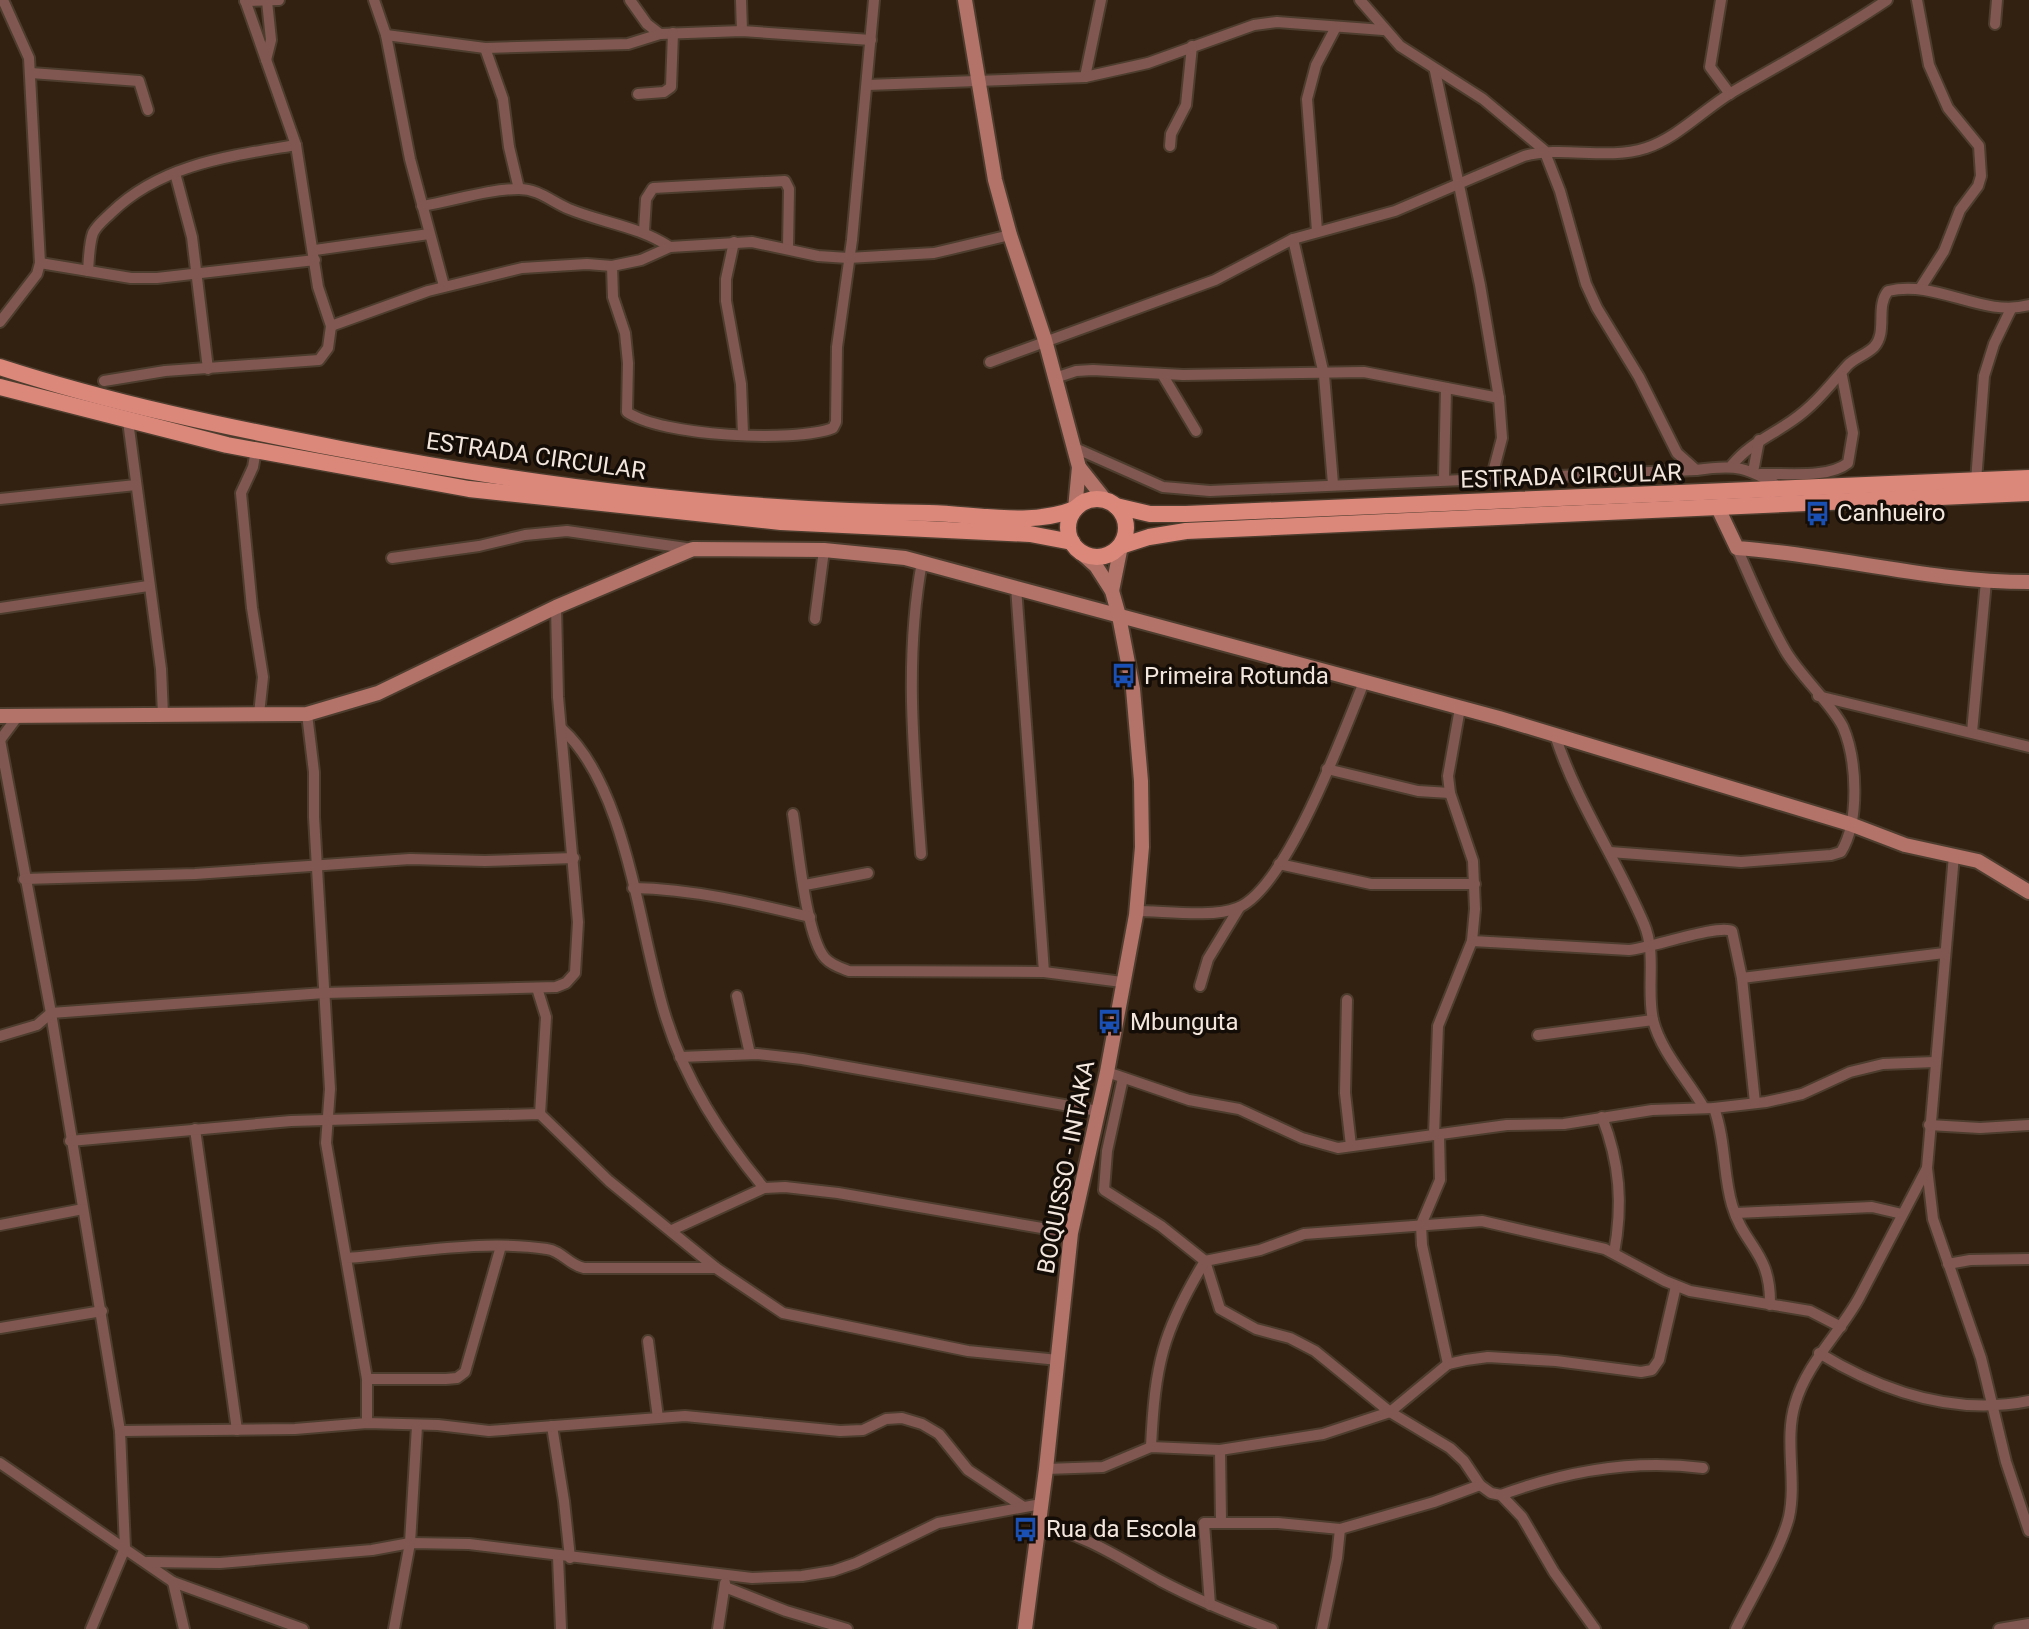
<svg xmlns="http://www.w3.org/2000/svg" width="2029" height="1629" font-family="Roboto,sans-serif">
<rect width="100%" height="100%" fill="#322111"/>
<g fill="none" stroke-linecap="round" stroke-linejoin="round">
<defs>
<g id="street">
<polyline points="374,0 386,35 410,159 444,286"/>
<polyline points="630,0 647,24 660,34"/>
<polyline points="741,0 742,31"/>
<polyline points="1360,0 1400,46 1483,99 1544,150 1560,191 1586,284 1597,308 1639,377 1677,453 1696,470"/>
<polyline points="1721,0 1710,67 1730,94"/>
<polyline points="1917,0 1929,65 1948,108 1979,146 1981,176 1978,186 1960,210 1944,251 1921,287"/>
<polyline points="245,1 279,0"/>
<polyline points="1995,24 1997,0"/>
<polyline points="386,35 485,48 628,44 660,34 742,31 871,40"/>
<polyline points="485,48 503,99 509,147 519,189"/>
<polyline points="266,60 271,40 267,1"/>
<polyline points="1435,71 1480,285 1499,398 1502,438 1492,476"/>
<polyline points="31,73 139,81 148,110"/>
<polyline points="1085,77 1101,0"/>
<polyline points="867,85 1085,77 1148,63 1254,25 1277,22 1383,30"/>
<polyline points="638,94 664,92 671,87 673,33"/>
<polyline points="1170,146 1171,134 1186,105 1192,46"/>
<polyline points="175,173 192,237 208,369"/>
<path d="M422,206c31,-5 66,-17 97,-17 20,0 33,13 50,20 34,14 69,17 101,38"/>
<polyline points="644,231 646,199 653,188 785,181 789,189 788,248"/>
<polyline points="1317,231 1307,99 1316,65 1336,27"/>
<polyline points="1293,239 1324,375 1333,484"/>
<polyline points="734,242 726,279 726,301 741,384 743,434"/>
<polyline points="315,250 429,234"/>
<polyline points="40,263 131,278 157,278 315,260"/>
<path d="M612,266l1,31 12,36 3,30 -1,49c34,24 167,31 206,16l3,-6 1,-75 15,-107 22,-240"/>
<path d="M88,271c1,-12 1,-27 5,-38 4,-8 12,-14 18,-20 50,-49 119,-57 185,-68"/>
<polyline points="0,322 37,274 40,263 29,58 3,0"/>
<polyline points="331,326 428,291 522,268 587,264 612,266 641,260 670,247 752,242 818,256 848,258 934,253 1010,235"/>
<path d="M990,362l225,-82 78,-41 102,-28 129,-55c40,-11 81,5 122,-8 31,-10 57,-38 85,-55 53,-31 106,-59 156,-93"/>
<polyline points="1162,374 1196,431"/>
<polyline points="1055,378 1076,371 1093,370 1183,375 1364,372 1499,398"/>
<polyline points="104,381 165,371 319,360 328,348 331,326 318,287 296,145 245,0"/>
<polyline points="128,421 161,669 163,715"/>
<path d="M1075,448l88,39 47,4 486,-21c42,-6 49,-3 86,18"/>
<polyline points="256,450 253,467 241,493 252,608 263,677 259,714"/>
<path d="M1732,465c17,-21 40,-30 61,-45 22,-15 37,-35 54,-54 7,-8 19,-11 27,-19 14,-15 1,-40 14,-56 49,-12 94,27 141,14"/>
<polyline points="1753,472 1759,440"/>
<path d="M1760,474c25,-1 68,5 88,-11l5,-30 -11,-57"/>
<polyline points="1444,479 1446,388"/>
<polyline points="1976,481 1984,376 1994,344 2011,309"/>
<polyline points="0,499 136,485"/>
<polyline points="392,558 479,546 525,535 567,531 693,549"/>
<polyline points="1016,587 1044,972"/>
<polyline points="0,608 148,586"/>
<polyline points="815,619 824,550"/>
<polyline points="1818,696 2029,747"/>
<polyline points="1460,708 1448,776 1450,793 1473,861 1475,909 1472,941"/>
<polyline points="307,714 314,772 314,817 330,1089 326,1143 367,1379 367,1423"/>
<path d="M562,729c66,59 77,205 104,289 20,64 55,118 98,170"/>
<polyline points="1972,732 1986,581"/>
<path d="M1555,735c21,66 62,125 89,189 13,31 2,64 9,96 8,32 35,60 51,88"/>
<polyline points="0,740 51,1013 120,1431 125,1548 91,1629"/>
<polyline points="0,740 18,716"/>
<polyline points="1327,769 1418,791 1450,793"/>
<path d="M793,814c5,31 13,123 32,144 6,7 16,10 24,13l195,1 78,10"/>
<path d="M1610,852l131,10 90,-7 10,-3c19,-31 16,-92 2,-125 -11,-23 -44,-52 -58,-77 -19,-33 -33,-68 -48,-102"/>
<path d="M921,854c-7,-98 -17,-195 1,-292"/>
<polyline points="1954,855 1927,1168 1933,1219 1981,1358 2006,1462 2029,1531"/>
<polyline points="1279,864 1371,884 1475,884"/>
<polyline points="24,879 195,874 410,859 485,861 574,858"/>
<polyline points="805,885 868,873"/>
<path d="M633,888c60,1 119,15 177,29"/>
<path d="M1136,911c28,0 76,7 101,-3 49,-18 107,-177 127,-226"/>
<polyline points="1742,978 1944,953"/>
<polyline points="1200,986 1208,959 1239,908"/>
<polyline points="537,988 546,1017 540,1114"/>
<polyline points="737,996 750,1054"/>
<polyline points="1347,1000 1345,1093 1351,1146"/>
<polyline points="1538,1035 1653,1020"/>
<polyline points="0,1036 37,1025 51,1013 324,993 556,987 566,983 575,973 578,922 558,697 556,607"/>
<polyline points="680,1057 757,1054 802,1059 1098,1111"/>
<polyline points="1107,1072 1189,1100 1239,1109 1302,1138 1338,1148 1507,1125 1564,1124 1652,1110 1714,1108 1766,1102 1802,1094 1850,1072 1883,1064 1935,1062"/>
<polyline points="1123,1078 1107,1151 1104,1190 1161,1226 1205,1261 1220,1309 1256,1329 1290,1338 1315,1351 1390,1412 1450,1448 1464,1461 1480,1485 1491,1493 1501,1495 1522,1517 1554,1572 1595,1629"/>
<path d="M1714,1108c12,34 9,67 18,97 12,42 39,46 38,100"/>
<path d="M1602,1117c18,46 21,88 12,136"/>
<polyline points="1929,1125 1980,1128 2029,1125"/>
<polyline points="195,1129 237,1430"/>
<polyline points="1439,1134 1440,1180 1421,1225 1422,1245 1448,1364"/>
<path d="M1434,1135l4,-109 34,-85 157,9c22,-2 89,-26 103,-19l10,47 13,125"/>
<polyline points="70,1141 291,1121 540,1114 609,1181 716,1268 783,1313 968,1351 1058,1360"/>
<polyline points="1736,1213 1872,1207 1902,1214"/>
<polyline points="0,1225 83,1209"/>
<polyline points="672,1230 764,1188 785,1187 838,1193 1071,1233"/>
<path d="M348,1258c62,-5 137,-19 199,-9 15,2 22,16 37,19h132"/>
<polyline points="1948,1264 1970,1260 2029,1259"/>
<polyline points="0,1328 102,1311"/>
<polyline points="648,1341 658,1418"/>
<path d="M1819,1353c64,39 135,63 210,48"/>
<polyline points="367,1379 446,1379 457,1378 465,1372 501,1246"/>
<polyline points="552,1426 564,1501 570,1558"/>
<polyline points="120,1431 295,1429 367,1423 438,1425 489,1431 685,1416 840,1431 863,1430 886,1419 902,1418 922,1424 939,1434 968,1470 1022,1506"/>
<path d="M1151,1447c4,-82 11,-115 54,-186l55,-11 44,-16 178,-13 123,28 60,32 25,10 120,20 31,16"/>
<polyline points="1220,1450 1221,1521"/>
<polyline points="0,1463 173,1582 303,1629"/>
<polyline points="1046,1469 1103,1467 1151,1447 1220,1450 1323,1434 1390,1412 1448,1364 1466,1360 1488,1357 1556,1361 1641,1372 1652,1370 1659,1360 1676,1286"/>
<path d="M1501,1495c65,-24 134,-36 202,-27"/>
<path d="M1038,1524c46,10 83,35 123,57 36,19 73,34 111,48"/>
<polyline points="558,1557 561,1629"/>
<polyline points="147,1562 220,1563 372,1550 410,1543 469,1544 752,1578 802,1576 833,1571 856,1563 938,1523 1041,1504"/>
<polyline points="173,1582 184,1629"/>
<polyline points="725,1587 786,1611 847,1629"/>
<polyline points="1210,1605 1204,1523 1278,1523 1340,1529 1434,1502 1480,1485"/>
<polyline points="394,1629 410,1543 417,1426"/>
<polyline points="718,1629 725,1583"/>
<polyline points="1322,1629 1337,1558 1340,1529"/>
<path d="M1736,1629c15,-31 45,-80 53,-112 8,-37 -5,-77 6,-113 12,-41 44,-70 64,-106l68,-130"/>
<polyline points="1999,1629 2029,1624"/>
</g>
<g id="secondary">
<polyline points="965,0 995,180 1010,235 1045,340 1079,467 1106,501"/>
<path d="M1718,508l19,40c98,7 194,34 292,34"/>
<polyline points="1075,509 1079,467"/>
<polyline points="1112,591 1121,546"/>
<polyline points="0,716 307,714 378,693 556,607 693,549 824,550 905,558 1499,718 1850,824 1905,845 1978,861 2029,892"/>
<polyline points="1025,1629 1046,1469 1071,1233 1107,1072 1136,915 1142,847 1141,781 1133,689 1119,616 1112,591 1096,566 1077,549"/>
</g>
<g id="primary">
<path d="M0,367c111,36 226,60 341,82 193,37 391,62 588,64 48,1 100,14 146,-4"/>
<polyline points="0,387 227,445 469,489 781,522 1030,534 1072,542"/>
<circle cx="1097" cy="528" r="29"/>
<polyline points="1116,506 1150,514 1186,514 2029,478"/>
<polyline points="1121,546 1149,537 1186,531 2029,493"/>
</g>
</defs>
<use href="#street" stroke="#4d3d2e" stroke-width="14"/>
<use href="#secondary" stroke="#4d3d2e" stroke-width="18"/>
<use href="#primary" stroke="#4d3d2e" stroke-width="19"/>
<use href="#street" stroke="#805851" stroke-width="10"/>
<use href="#secondary" stroke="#b37369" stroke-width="14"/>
<use href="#primary" stroke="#db887b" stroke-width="16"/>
</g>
<defs>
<symbol id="bus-bare" viewBox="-9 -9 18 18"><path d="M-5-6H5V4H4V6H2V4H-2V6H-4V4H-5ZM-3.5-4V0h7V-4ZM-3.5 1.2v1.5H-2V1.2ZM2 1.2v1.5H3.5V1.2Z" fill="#1a4fb4" stroke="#140c06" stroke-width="2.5" paint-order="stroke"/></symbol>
</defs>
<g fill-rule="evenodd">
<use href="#bus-bare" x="1800" y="496" width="35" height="35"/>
<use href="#bus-bare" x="1106" y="658" width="35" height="35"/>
<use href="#bus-bare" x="1092" y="1004" width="35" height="35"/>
<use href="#bus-bare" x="1008" y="1512" width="35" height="35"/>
</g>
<g text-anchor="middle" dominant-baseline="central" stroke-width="7" stroke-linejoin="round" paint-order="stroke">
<g font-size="24" fill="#f3e7dd" stroke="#140c06">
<text transform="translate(536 456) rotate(8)">ESTRADA CIRCULAR</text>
<text transform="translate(1571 476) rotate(-2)">ESTRADA CIRCULAR</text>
<text transform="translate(1066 1167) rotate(-79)">BOQUISSO - INTAKA</text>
</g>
<g font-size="24" fill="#f3e7dd" stroke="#140c06" text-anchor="start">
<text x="1837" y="513">Canhueiro</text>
<text x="1144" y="676">Primeira Rotunda</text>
<text x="1130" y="1022">Mbunguta</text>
<text x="1046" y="1529">Rua da Escola</text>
</g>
</g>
</svg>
